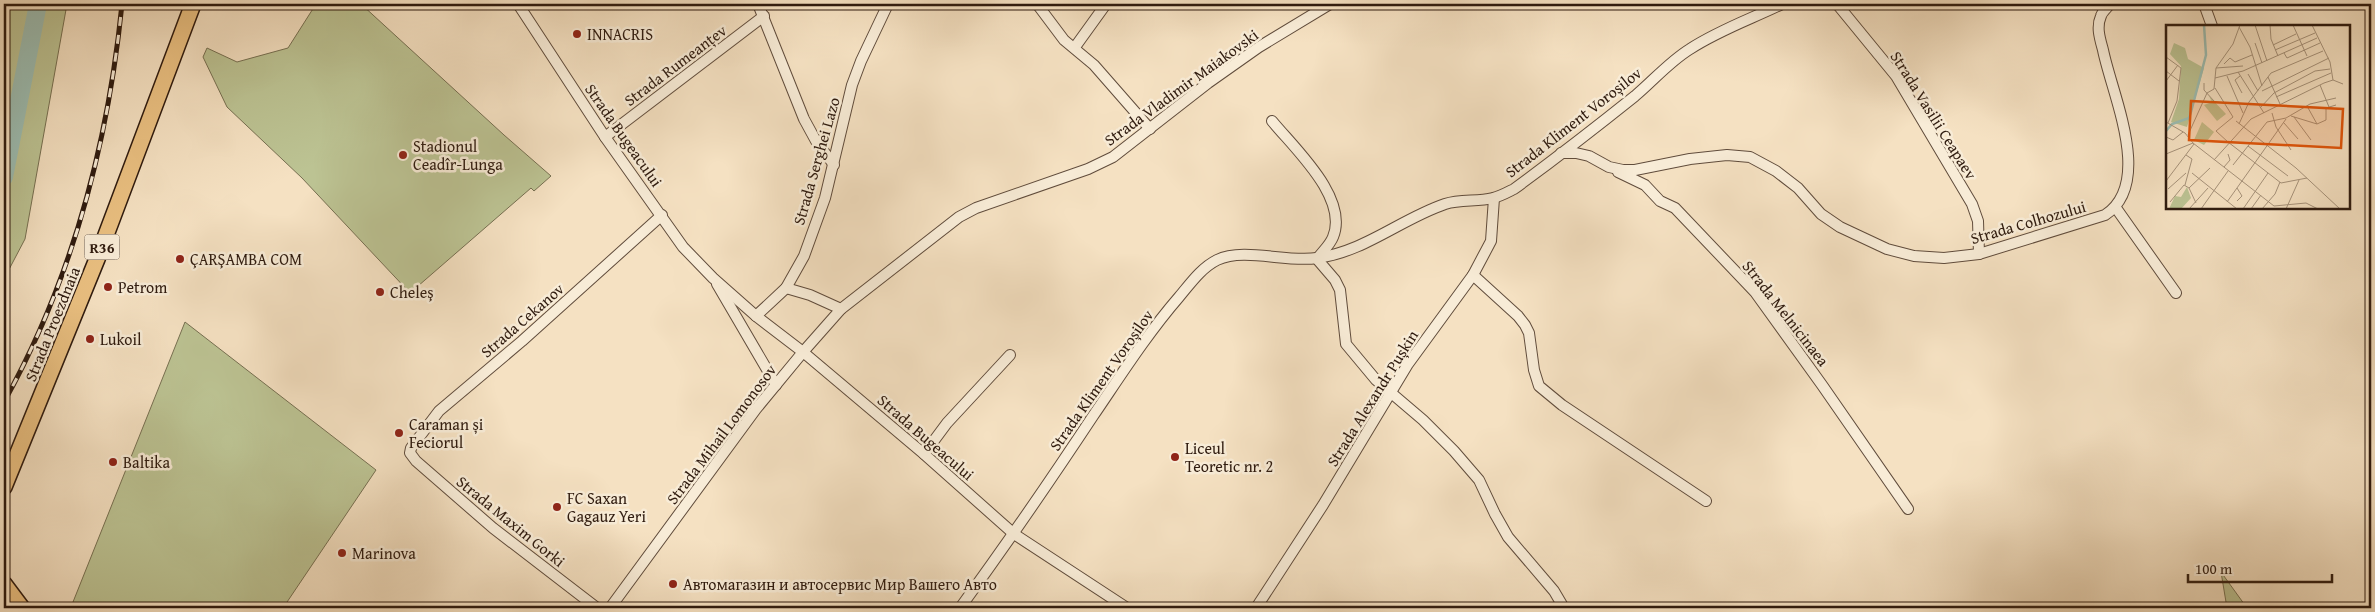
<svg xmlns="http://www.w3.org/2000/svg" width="2375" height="612" font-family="'Gentium Book Plus',serif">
<rect width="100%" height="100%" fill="#f5e1c2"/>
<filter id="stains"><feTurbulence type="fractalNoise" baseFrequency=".004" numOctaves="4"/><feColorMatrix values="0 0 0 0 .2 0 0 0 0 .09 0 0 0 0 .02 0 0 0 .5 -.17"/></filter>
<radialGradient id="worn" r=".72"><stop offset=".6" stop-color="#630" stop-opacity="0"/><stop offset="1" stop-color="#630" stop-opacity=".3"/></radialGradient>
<g fill="#bcc393" stroke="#766f51">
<polygon points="4,4 67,4 25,239 4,279"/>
<polygon points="316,4 361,4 504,135 551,176 534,191 531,188 410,293 302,178 227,107 203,57 207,48 237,62 288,48"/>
<polygon points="185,322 376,470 283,608 74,608 71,607"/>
<polygon points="2221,572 2247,608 2227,608"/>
</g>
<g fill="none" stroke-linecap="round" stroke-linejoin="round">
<polyline stroke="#9cbeb3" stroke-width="18" points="4,177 38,4"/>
<defs>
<g id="minor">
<polyline points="518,4 605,137 683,247 713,278 756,316 803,352 924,454 1014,534 1127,608"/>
<polyline points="758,4 804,119 816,141 834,165"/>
<polyline points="1037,4 1064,40 1094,65 1150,129"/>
<polyline points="1837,4 1896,76 1972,204 1978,221 1979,254"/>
<polyline points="2204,4 2212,26"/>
<polyline points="1075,47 1106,4"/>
<path d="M1272,121c23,28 77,77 61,116 -3,8 -11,15 -16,22l18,21 5,10 6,54 30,36 47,40 31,31 25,29 16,34 13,23 46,54 10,17"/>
<polyline points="605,137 764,16"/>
<path d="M1561,153h15l13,3 20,11 14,3h12l55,-11 37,-4 23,2 26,14 22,17 23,26 19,13 47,22 27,7 30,2 35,-4 126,-39c49,-32 7,-120 -2,-165 -3,-11 -7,-23 -2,-34 1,-4 6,-8 9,-12"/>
<polyline points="1618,172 1645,185 1660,201 1675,208 1755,292 1822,385 1908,509"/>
<polyline points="2116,208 2176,293"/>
<polyline points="1473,275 1518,316 1525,325 1529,333 1534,370 1539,386 1562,405 1706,501"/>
<polyline points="717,284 776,385"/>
<polyline points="786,288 810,295 841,309"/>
<polyline points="756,316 786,288 804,256 825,198 852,85 861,61 888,4"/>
<polyline points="924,454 947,423 1010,355"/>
<polyline points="597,608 493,528 416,461 410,453 411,448 439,411 522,341 662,215"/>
<polyline points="610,608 756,409 803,352 841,309 959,217 976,208 1088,169 1113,157 1208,83 1259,47 1330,4"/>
<path d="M960,608c46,-63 90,-127 133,-192 28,-41 54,-82 86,-119 11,-13 22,-29 38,-37 27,-13 70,3 100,-2 47,-6 84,-39 128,-54 16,-5 32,-2 48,-6 8,-2 15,-6 21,-9 41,-30 81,-61 121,-93 19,-16 34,-34 55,-47 29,-19 61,-30 92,-45"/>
<polyline points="1256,608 1323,505 1408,364 1473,275 1491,241 1494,198"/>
</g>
<g id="primary">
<polyline points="4,487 97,259 193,4"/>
<polyline points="4,584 22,608"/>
</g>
</defs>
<use href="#minor" stroke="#604c3c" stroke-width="12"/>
<use href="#primary" stroke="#2f1b0f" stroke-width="18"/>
<use href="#minor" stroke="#f8ecd7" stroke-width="10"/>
<use href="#primary" stroke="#eac081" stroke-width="15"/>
<defs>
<path id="rail" d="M4,402c69,-124 104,-258 118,-398"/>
</defs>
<use href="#rail" stroke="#2f1b0f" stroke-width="5"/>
<use href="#rail" stroke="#f8ecd7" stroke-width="3" stroke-dasharray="9" stroke-linecap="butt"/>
</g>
<g fill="#8f2418" stroke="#f8ecd7" stroke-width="2">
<circle cx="577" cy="34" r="5"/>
<circle cx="403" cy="155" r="5"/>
<circle cx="180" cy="259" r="5"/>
<circle cx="108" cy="287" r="5"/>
<circle cx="380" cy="292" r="5"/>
<circle cx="90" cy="339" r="5"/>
<circle cx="399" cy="433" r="5"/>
<circle cx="1175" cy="457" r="5"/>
<circle cx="113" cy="462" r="5"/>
<circle cx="557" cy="507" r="5"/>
<circle cx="342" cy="553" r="5"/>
<circle cx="673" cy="584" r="5"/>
</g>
<g text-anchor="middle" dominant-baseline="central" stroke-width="5" stroke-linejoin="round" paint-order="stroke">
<rect fill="#f8ecd7" stroke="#6b5a4b" stroke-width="1" x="84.5" y="234.5" width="35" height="25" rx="4"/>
<g font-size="15" font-weight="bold" fill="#2f1b0f">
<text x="102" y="247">R36</text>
</g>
<g font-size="16" fill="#2f1b0f" stroke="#f8ecd7" text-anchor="start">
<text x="587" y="34">INNACRIS</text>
<text x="413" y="146">Stadionul<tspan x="413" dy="18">Ceadîr-Lunga</tspan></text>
<text x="190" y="259">ÇARŞAMBA COM</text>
<text x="118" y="287">Petrom</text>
<text x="390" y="292">Cheleş</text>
<text x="100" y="339">Lukoil</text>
<text x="409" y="424">Caraman și<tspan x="409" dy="18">Feciorul</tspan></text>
<text x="1185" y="448">Liceul<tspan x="1185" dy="18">Teoretic nr. 2</tspan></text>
<text x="123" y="462">Baltika</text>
<text x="567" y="498">FC Saxan<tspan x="567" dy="18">Gagauz Yeri</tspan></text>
<text x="352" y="553">Marinova</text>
<text x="683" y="584">Автомагазин и автосервис Мир Вашего Авто</text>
</g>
<g font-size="16" fill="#2f1b0f" stroke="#f8ecd7">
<text transform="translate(675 65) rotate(-37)">Strada Rumeanțev</text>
<text transform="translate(1181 87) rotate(-36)">Strada Vladimir Maiakovski</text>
<text transform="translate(1934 115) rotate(58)">Strada Vasilii Ceapaev</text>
<text transform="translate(1573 122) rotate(-38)">Strada Kliment Voroșilov</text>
<text transform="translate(624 135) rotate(55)">Strada Bugeacului</text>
<text transform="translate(816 161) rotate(-74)">Strada Serghei Lazo</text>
<text transform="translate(2028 222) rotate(-16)">Strada Colhozului</text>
<text transform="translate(1786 313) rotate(52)">Strada Melnicinaea</text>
<text transform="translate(522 320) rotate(-41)">Strada Cekanov</text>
<text transform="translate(52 324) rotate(-68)">Strada Proezdnaia</text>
<text transform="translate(1101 380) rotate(-55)">Strada Kliment Voroșilov</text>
<text transform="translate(1372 398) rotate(-58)">Strada Alexandr Pușkin</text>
<text transform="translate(721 434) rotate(-53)">Strada Mihail Lomonosov</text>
<text transform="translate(926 437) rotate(41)">Strada Bugeacului</text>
<text transform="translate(511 521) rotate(39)">Strada Maxim Gorki</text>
</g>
</g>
<g transform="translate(2166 25)">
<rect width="184" height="184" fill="#f5e1c2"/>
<path d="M8,18l11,5 3,11 16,9 -17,59 -16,-5 8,-23 2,-33 -11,-12zM43,71l17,18 -9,7 -13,-16 8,-3zM36,97l12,10 -10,13 -10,-5zM21,162l4,11 -10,11h-12l6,-13 6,1z" fill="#bcc393"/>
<path fill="none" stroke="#9cbeb3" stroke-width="2.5" d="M0,106l6,-7 17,-6 2,-6 15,-57 -2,-30"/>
<path fill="none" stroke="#a6927a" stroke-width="1" d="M89,0l12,36M104,0l1,14 7,17M127,0l14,31M146,0l18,37 3,18M73,2l11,20 12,39M89,18l7,20M107,20l23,-11M109,25l40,-17M118,28l3,5 33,-15M0,32l15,11 -4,33 -9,22M58,39l6,-6 5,4 17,-7M50,43l27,-2M0,46l13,10M72,47l26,41M82,49l10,17M61,51l16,37M74,51l-5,4 7,13M102,52l12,27M49,53l28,-7 74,-33M0,56l12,-16M38,58v7l10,11M154,60l9,22M49,63l18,29M96,66l67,-33M108,68l41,-22 15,-2M110,72l55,-24M141,81l10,18M94,83l14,-15M106,88l4,14 15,23M125,91l26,8 9,-4v-12l10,-3M67,92l-17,14 12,11 53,41 26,-5M128,92l17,23M70,96l60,47 44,41M0,97l19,11 8,10 81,63 32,-3 12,6M118,98l14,16M73,99l10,-22 22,-29 52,-22M22,110l19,-42 7,-4 2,-21 17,-24 7,-19M0,112l7,3 10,-8M82,121l40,30M0,129l27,-11M48,135l37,-41 73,-36 9,-3 10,4M67,140l34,-43 19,-4 24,-14 26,-6M58,142l6,-7 -2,-6M26,148l45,36M0,156l28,-37M19,160l7,-26 -6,-4M23,163l21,-20M23,163l7,15M71,163l5,8 -5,5M2,164l18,-16M47,167l15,-21M4,177l14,-17 5,3M61,177l59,-83M23,184l19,-21M35,184l12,-17M77,184l25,-36M85,184l10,-14M96,184l13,-15 5,-12M120,184l13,-29"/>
<path fill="#df560c" fill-opacity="0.15" stroke="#df560c" stroke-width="2.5" d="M25,76l152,8 -2,39 -152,-8z"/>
<rect width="184" height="184" fill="none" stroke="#2f1b0f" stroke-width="2.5"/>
</g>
<rect width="2375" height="612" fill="none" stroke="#f5e1c2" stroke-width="20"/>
<rect x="5" y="5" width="2365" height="602" fill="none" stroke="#2f1b0f" stroke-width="2.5"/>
<rect x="10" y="10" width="2355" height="592" fill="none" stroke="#2f1b0f"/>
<path d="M2188 574v8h144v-8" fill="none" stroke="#2f1b0f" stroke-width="2.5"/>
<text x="2195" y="574" font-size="15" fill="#2f1b0f" stroke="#f8ecd7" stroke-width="4" paint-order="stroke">100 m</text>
<rect width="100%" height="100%" filter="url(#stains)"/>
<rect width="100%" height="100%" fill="url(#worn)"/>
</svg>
